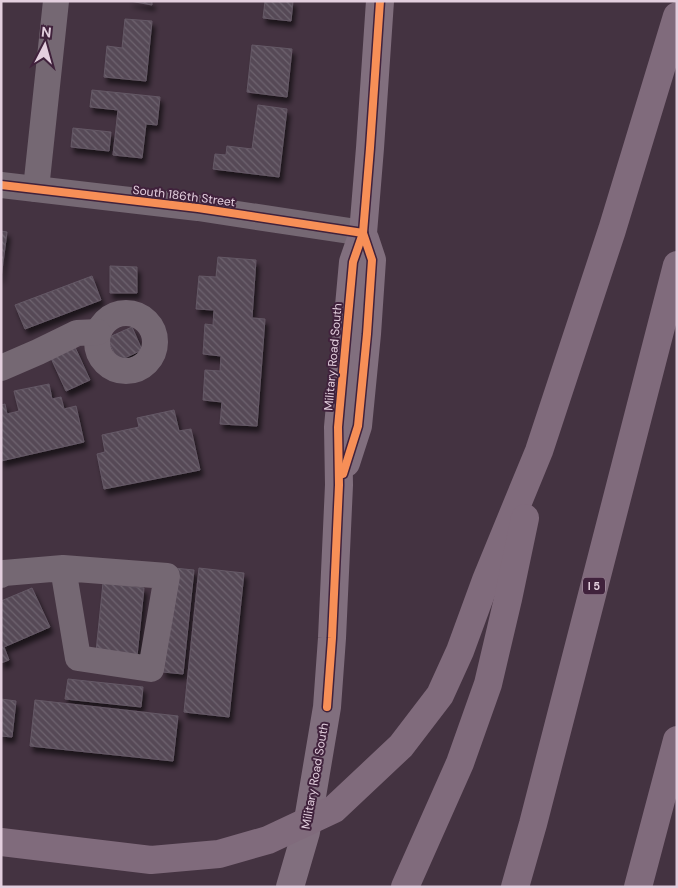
<svg xmlns="http://www.w3.org/2000/svg" width="678" height="888" font-family="'DM Sans',sans-serif">
<defs>
<pattern id="building-back-hatch" width="6" height="6" patternUnits="userSpaceOnUse" patternTransform="scale(1.25)"><rect width="6" height="6" fill="#564a57"/><path d="M-1 5l2 2M0 0l6 6M5-1l2 2" fill="none" stroke="#6e636f"/></pattern>
<filter id="shadow"><feDropShadow dx="3" dy="5.5" stdDeviation="2.5" flood-color="#0009"/></filter>
</defs>
<rect width="100%" height="100%" fill="#443341"/>
<g fill="url(#building-back-hatch)" stroke="#645865" filter="url(#shadow)">
<polygon points="130,1 152,1 152,5"/>
<polygon points="265,1 293,1 291,21 263,18"/>
<polygon points="125,19 152,21 146,81 104,77 107,46 122,48"/>
<polygon points="252,45 292,49 287,97 247,92"/>
<polygon points="92,90 160,97 157,125 146,124 142,158 113,155 118,110 90,107"/>
<polygon points="258,105 287,109 279,177 213,169 215,154 226,155 227,146 252,149"/>
<polygon points="73,128 111,132 109,151 71,147"/>
<polygon points="1,231 7,232 1,278"/>
<polygon points="218,257 256,260 252,318 265,319 257,426 220,424 222,402 203,400 205,370 220,371 221,356 203,354 205,324 213,325 214,310 196,309 199,276 216,277"/>
<polygon points="110,266 137,267 137,293 110,293"/>
<polygon points="92,276 101,300 25,329 15,305"/>
<polygon points="132,327 142,350 118,361 107,338"/>
<polygon points="74,345 90,380 66,391 50,356"/>
<polygon points="49,384 52,399 61,397 64,409 76,406 84,442 1,461 1,405 5,404 7,414 19,411 14,391"/>
<polygon points="174,410 179,431 191,429 200,470 104,489 97,454 105,452 102,435 139,427 137,418"/>
<polygon points="174,568 194,570 183,674 163,672"/>
<polygon points="199,568 244,573 229,717 184,712"/>
<polygon points="103,583 144,588 137,656 96,652"/>
<polygon points="32,588 50,627 4,647 9,660 1,663 1,601"/>
<polygon points="68,679 143,687 141,707 65,699"/>
<polygon points="1,699 16,701 12,737 1,736"/>
<polygon points="35,700 178,716 173,761 30,746"/>
</g>
<g fill="none" stroke-linecap="round" stroke-linejoin="round">
<g stroke="#756873" stroke-width="26">
<polyline points="1,185 198,208 363,233"/>
<polyline points="36,189 56,1"/>
<circle cx="126" cy="342" r="29"/>
<polyline points="1,368 38,352 77,333 98,332"/>
<polyline points="1,575 4,573 63,568 167,576 151,669 78,658 63,568"/>
</g>
<g stroke="#816f7e" stroke-width="28">
<polyline points="346,463 358,426 367,334 372,260 365,239"/>
<polyline points="290,887 306,832 327,707 332,638 339,485 338,427 353,262 363,233 370,148 380,1"/>
</g>
<g stroke="#806b7c" stroke-width="28">
<polyline points="1,842 151,860 219,854 268,840 334,809 401,746 440,695 460,651 486,580 539,451 612,230 677,16"/>
<polyline points="405,887 460,763 488,684 508,599 525,518"/>
<polyline points="515,887 533,824 677,265"/>
<polyline points="638,887 677,740"/>
</g>
<defs>
<g id="cycleway">
<polyline points="1,185 198,208 363,233"/>
<polyline points="343,474 358,426 367,334 372,260 363,233"/>
<polyline points="327,707 332,638 339,485 338,427 353,262 363,233 370,148 380,1"/>
</g>
</defs>
<use href="#cycleway" stroke="#40223c" stroke-width="11"/>
<use href="#cycleway" stroke="#f78f57" stroke-width="8"/>
</g>
<g text-anchor="middle" dominant-baseline="central" stroke-width="4" stroke-linejoin="round" paint-order="stroke">
<rect fill="#40223c" stroke="#b29bad" stroke-width="1" x="583" y="577.5" width="22" height="17" rx="4"/>
<g font-size="11" font-weight="bold" fill="#e3cfde">
<text x="594" y="586">I 5</text>
</g>
<g font-size="12" fill="#e3cfde" stroke="#40223c">
<text transform="translate(184 196) rotate(7)">South 186th Street</text>
<text transform="translate(333 357) rotate(-85)">Military Road South</text>
<text transform="translate(315 776) rotate(-80)">Military Road South</text>
</g>
</g>
<rect width="678" height="888" fill="none" stroke="#e3cfde" stroke-width="5"/>
<g transform="translate(45 45) rotate(6)" stroke="#40223c" stroke-width="4" paint-order="stroke">
<path d="M0-4L9 19L0 12L-9 19Z" fill="#e3cfde"/>
<text y="-8" font-size="14" font-weight="bold" text-anchor="middle" fill="#e3cfde">N</text>
</g>
</svg>
